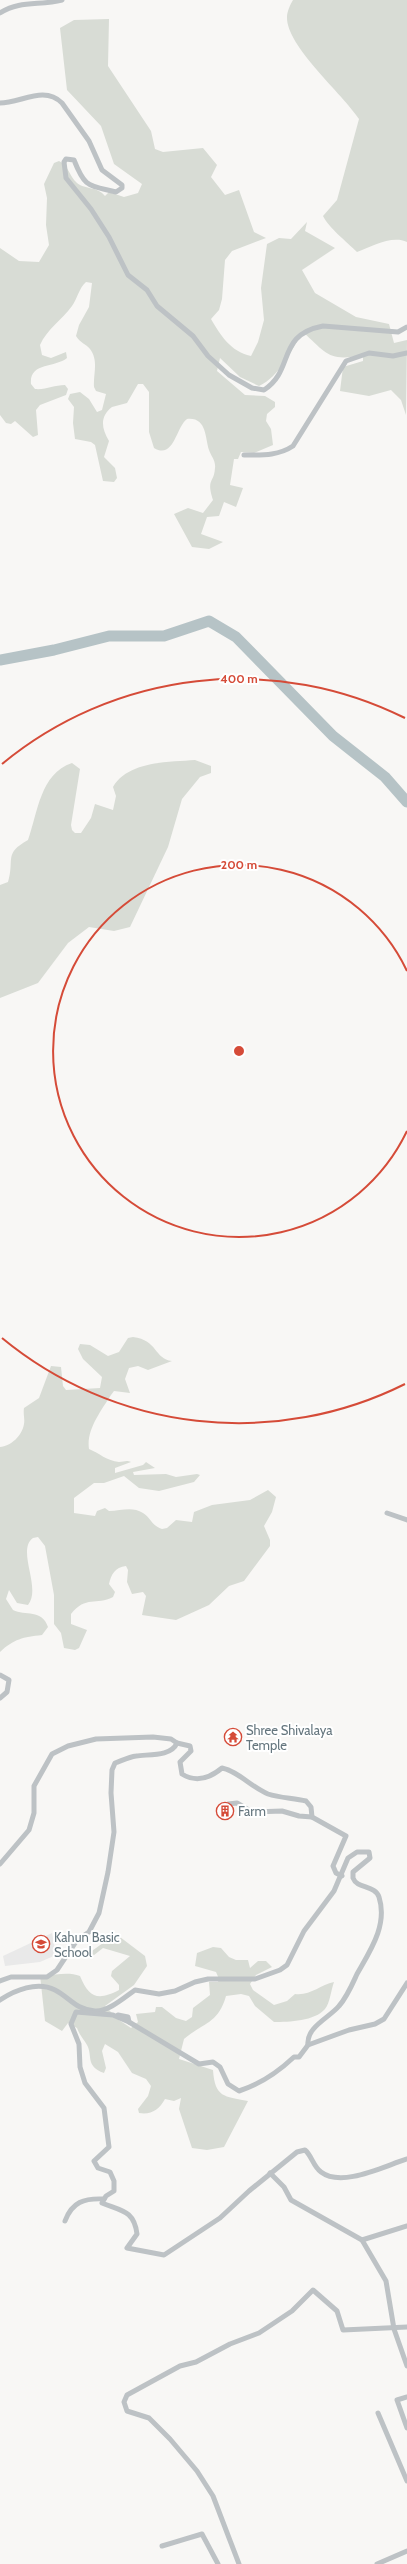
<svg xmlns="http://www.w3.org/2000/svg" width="407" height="2564" font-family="Cabin,sans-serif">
<rect width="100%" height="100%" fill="#f8f7f5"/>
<polygon fill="#e9e9e9" points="52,1933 56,1955 40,1962 5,1966 3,1956"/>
<g fill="#d8dcd5">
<path d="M293,0h114v242c-16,-7 -35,5 -50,10 -10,-10 -29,-25 -34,-36l14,-16 22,-81c-16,-25 -73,-73 -72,-102 0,-5 3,-12 6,-17z"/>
<path d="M109,19l-1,47 43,65 4,18 8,3 40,-4 14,17 -6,12 14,18 14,-5 15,42 12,6 -34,13 -7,9 -3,39 -3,11 -8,9c10,17 19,32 40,37l7,-14 6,-22 -3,-32 6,-44 12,-6 12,1 16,-17 -2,9 30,17 -33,22 13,23 41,24 33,7 5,19 13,-3 -1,75 -5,-15 -10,-10 -22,6 -29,-5 3,-24 20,-6v-6c-34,7 -36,-1 -60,-23 -13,20 -23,44 -44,54l-19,-9 -20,-19 -3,13 28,24 20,1 10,6v5l-8,7 -1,7 5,8 2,16 -19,8 -13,-1 -3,7h-4l-4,26 13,3 -7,19 -12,-5 -5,14 -12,1 -6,17 22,8 -14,7 -17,-2 -18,-33 14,-6 15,5 10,-13c-7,-22 1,-16 2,-32 1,-7 -4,-12 -6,-18 -4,-12 -2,-33 -22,-31 -11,8 -13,41 -33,29l-5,-16v-40l-6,-8h-5l-11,19 -15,4c-12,9 -11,21 -3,34l-5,16 11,11 2,10 -3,4 -11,-1 -8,-36 -4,-3 -16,-3 -2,-16 1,-16 -6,-8 2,-5 10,-2 9,7 8,13 5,-2 4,-16 -10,-3 -2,-4c-1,-13 5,-26 -4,-38 -4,-5 -10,-6 -14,-13l3,-11 10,-18 3,-24 -6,-1c-7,6 -9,17 -14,24 -10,14 -25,23 -32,39l2,10 9,3 15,-6 1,6c-12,10 -38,4 -36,26l4,5c11,1 19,-4 30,-4l3,4 -2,6 -26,10 -4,5 2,25 -5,2 -18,-16 -4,3 -5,-1 -6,-8v-167l19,13 20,1 10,-17 -3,-20 1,-27 -3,-14 10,-21 5,-2c10,5 10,15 18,22 9,7 20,3 28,13l4,-4 15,5 14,-4 4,-9 -28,-20 -13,-38 -34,-36 -7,-62 14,-8z"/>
<path d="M195,760l16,6v7l-11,4 -18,22 -14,48 -38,80 -16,4 -25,-4 -21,16 -30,40 -38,15v-113l8,-3c7,-23 -5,-28 20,-42 10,-28 12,-66 44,-77l8,6 -9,56 1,5 3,3h6l10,-15 4,-14 18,6 3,-14 -3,-9c15,-26 56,-25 82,-27z"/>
<path d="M133,1337c25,3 21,22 39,24l-24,9 -10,-4 -9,2 -4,11 5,14 -16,-2 -3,4c-10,16 -25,35 -22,54 10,4 18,12 30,13 5,0 7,-2 12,0l-16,6v5l28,-8 3,-3 9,6 -22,4 1,3 32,-1 10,3 21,-3 3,1 -6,7 -35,9 -20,-3 -15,-12 -20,7h-10l-20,15v15l21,3 2,-5 8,-3 4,3c12,0 23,-5 34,2 8,5 9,13 19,16l5,-1 9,-8 16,2 2,-10 18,-7 38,-5 18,-10 8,7 -4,15 -8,14 6,14v6l-26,35 -15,5 -20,19 -33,15 -34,-5 4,-19 -3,-4 -11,2 -5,-12 1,-12 -2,-4c-11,1 -15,9 -17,18l6,8 -2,5c-17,9 -27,-2 -42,17v10l16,6 -8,18 -4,2 -11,-2 -3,-15 -7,-9v-29l-9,-49 -7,-9 -5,1c-17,12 9,50 -5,67l-11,-2 -8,-13 -3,9 7,11c12,6 29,-1 35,17l-6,8c-19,2 -28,4 -42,17v-205c11,-1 22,-11 24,-23 1,-5 -1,-10 0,-16l15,-10 12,-32 10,1 2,19 3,4 34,-2 2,-11 -19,-18 -5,-10 2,-5 10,1 18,11 11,-4 9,-14z"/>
<path d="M120,1937l25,19 2,10 -13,19 -29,21 14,14 12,8 7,-6 -2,-8 19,-2 1,-5h6l14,11 10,3 6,-4 1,-9 17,-13 -1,-13h9l1,-3 -3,-7 -21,-6 2,-13 16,-6 8,1 8,9 7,3h12l2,8 8,-7h8l6,6 -16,8 -6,9 3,6 21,15 13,-4 8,-7c15,2 25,-9 39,-12 -3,8 -4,21 -9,27 -10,12 -36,13 -51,13l-19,-16 -6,-10 -8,-2 -15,2c-8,28 -22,26 -42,43l-5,20 34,11c2,28 11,26 35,31l-24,46 -17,3 -15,-2 -13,-39 2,-11 -7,3 -9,-2c-6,11 -14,16 -26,14l-1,-4 10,-13 3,-10 -5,-7 -14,-6 -14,-21 -13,-8 -3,7 4,17 -2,5c-19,-7 -11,-17 -17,-28 -4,-7 -7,-9 -10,-17l-9,-5 -6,8 -17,-10 -5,-46c14,1 27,-4 40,1 9,22 18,25 39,14v-5l-8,-9 1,-5 18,-15 -27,-8 -14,11v-6l21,-15z"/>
</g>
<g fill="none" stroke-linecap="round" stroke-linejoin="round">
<polyline stroke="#b6c3c6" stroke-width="11" points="0,660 54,650 109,636 164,636 209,621 236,637 333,736 385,777 407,802"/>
<g stroke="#bdc2c5" stroke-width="5">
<path d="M0,13c20,-13 40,-7 62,-13"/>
<path d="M0,103c21,0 44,-18 62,0l27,38 13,29 20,15v3l-6,4c-28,-7 -31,-4 -42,-32l-8,-1 -2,3 2,16 25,31 18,28 19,38 19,15 10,16 36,30 15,20 21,19 23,13 12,2c31,-20 12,-55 59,-64l75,6 9,-5"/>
<path d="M244,455c18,0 34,1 49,-9l53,-85 23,-8 24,3 14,-3"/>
<polyline points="387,1513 407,1520"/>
<polyline points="0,1675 9,1680 7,1692 0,1698"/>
<path d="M177,1743l13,3 1,5 -11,11 2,12c14,9 28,4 40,-6 16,3 29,19 46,26 12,4 26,4 38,7l5,6 1,10 34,19 -13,30 3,7 6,3"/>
<polyline points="228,1804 237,1803 252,1812 282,1811 299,1816 312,1817"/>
<path d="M0,1864l29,-34 5,-17v-27l18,-32 16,-8 28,-7 57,-2 18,2 6,4c-6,14 -29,11 -41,13 -7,1 -15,5 -21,7l-3,7 -1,23 3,39 -6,40 -9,41 -10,19 -12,8 -20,30 -10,7h-36l-11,4"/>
<path d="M0,2000c15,-10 37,-19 55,-10 14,7 21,20 40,21 13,1 30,-14 40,-21l24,4 16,-3 20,-9 13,-3h47l25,-9 7,-5 17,-34 30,-40 14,-33 9,-6h12l1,6 -17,14v6c4,11 22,7 26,19 9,28 -9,54 -22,77 -5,11 -10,23 -18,32 -10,12 -33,21 -31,39"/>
<path d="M118,2015l10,2 1,5 70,42 14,-2 7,5 8,17 11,7c22,-7 39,-19 55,-34h5l9,-12 41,-15 26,-6 9,-5 23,-36"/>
<path d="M129,2022l-16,-7 -37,-3 -5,12 8,20 1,23 5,16 19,25 5,39 -15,14 4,7 12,4 4,9v10l-8,5 -4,7c19,8 32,7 35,31l-10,14 37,7 56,-37 29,-27 48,-39 8,-2c7,6 8,16 16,22 21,16 63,-6 86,-13"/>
<polyline points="270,2173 284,2187 291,2200 362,2240 386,2281 394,2329 407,2366"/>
<path d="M65,2221c7,-19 19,-23 39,-22"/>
<polyline points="362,2240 407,2226"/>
<polyline points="407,2397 397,2400 407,2428"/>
<polyline points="378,2413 407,2481"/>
<polyline points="162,2546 202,2534 218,2564"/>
<polyline points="239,2564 213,2496 197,2471 170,2439 149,2418 127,2411 124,2402 127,2395 180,2366 196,2362 230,2344 259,2333 292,2311 313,2290 337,2311 343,2330 407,2327"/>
<polyline points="377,2564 407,2551"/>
</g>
</g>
<g fill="none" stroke="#d54b38" stroke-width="2">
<path d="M407 1131A186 186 0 1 1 407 971"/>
<path d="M405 1384A372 372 0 0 1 2 1338M2 764A372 372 0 0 1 405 718"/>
</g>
<defs>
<symbol id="temple-ring" viewBox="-11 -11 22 22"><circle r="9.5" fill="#fff" stroke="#d54b38" stroke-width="1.5"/><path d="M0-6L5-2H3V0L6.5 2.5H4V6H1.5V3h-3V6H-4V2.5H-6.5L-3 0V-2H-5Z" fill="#d54b38"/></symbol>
<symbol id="building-ring" viewBox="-11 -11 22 22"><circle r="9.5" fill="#fff" stroke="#d54b38" stroke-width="1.5"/><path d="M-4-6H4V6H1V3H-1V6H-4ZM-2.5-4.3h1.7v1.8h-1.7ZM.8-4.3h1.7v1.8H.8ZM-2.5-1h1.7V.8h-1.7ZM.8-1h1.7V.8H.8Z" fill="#d54b38"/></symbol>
<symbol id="school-ring" viewBox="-11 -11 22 22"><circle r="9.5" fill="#fff" stroke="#d54b38" stroke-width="1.5"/><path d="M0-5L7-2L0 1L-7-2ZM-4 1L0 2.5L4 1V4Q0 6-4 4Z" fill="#d54b38"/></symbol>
</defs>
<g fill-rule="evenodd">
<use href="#temple-ring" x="223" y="1727" width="20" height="20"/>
<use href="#building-ring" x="215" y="1801" width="20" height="20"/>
<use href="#school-ring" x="31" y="1934" width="20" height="20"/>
</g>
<g text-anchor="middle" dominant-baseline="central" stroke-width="4" stroke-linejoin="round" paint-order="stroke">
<g font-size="13" fill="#65767e" stroke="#fff" text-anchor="start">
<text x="246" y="1730">Shree Shivalaya<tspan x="246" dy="15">Temple</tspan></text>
<text x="238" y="1811">Farm</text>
<text x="54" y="1937">Kahun Basic<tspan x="54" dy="15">School</tspan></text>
</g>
</g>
<circle cx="239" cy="1051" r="6" fill="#d54b38" stroke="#fff" stroke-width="2"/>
<g font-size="12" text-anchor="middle" font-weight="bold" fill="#d54b38" stroke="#fff" stroke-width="4" stroke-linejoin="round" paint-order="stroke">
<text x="239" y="683">400 m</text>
<text x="239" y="869">200 m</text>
</g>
</svg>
